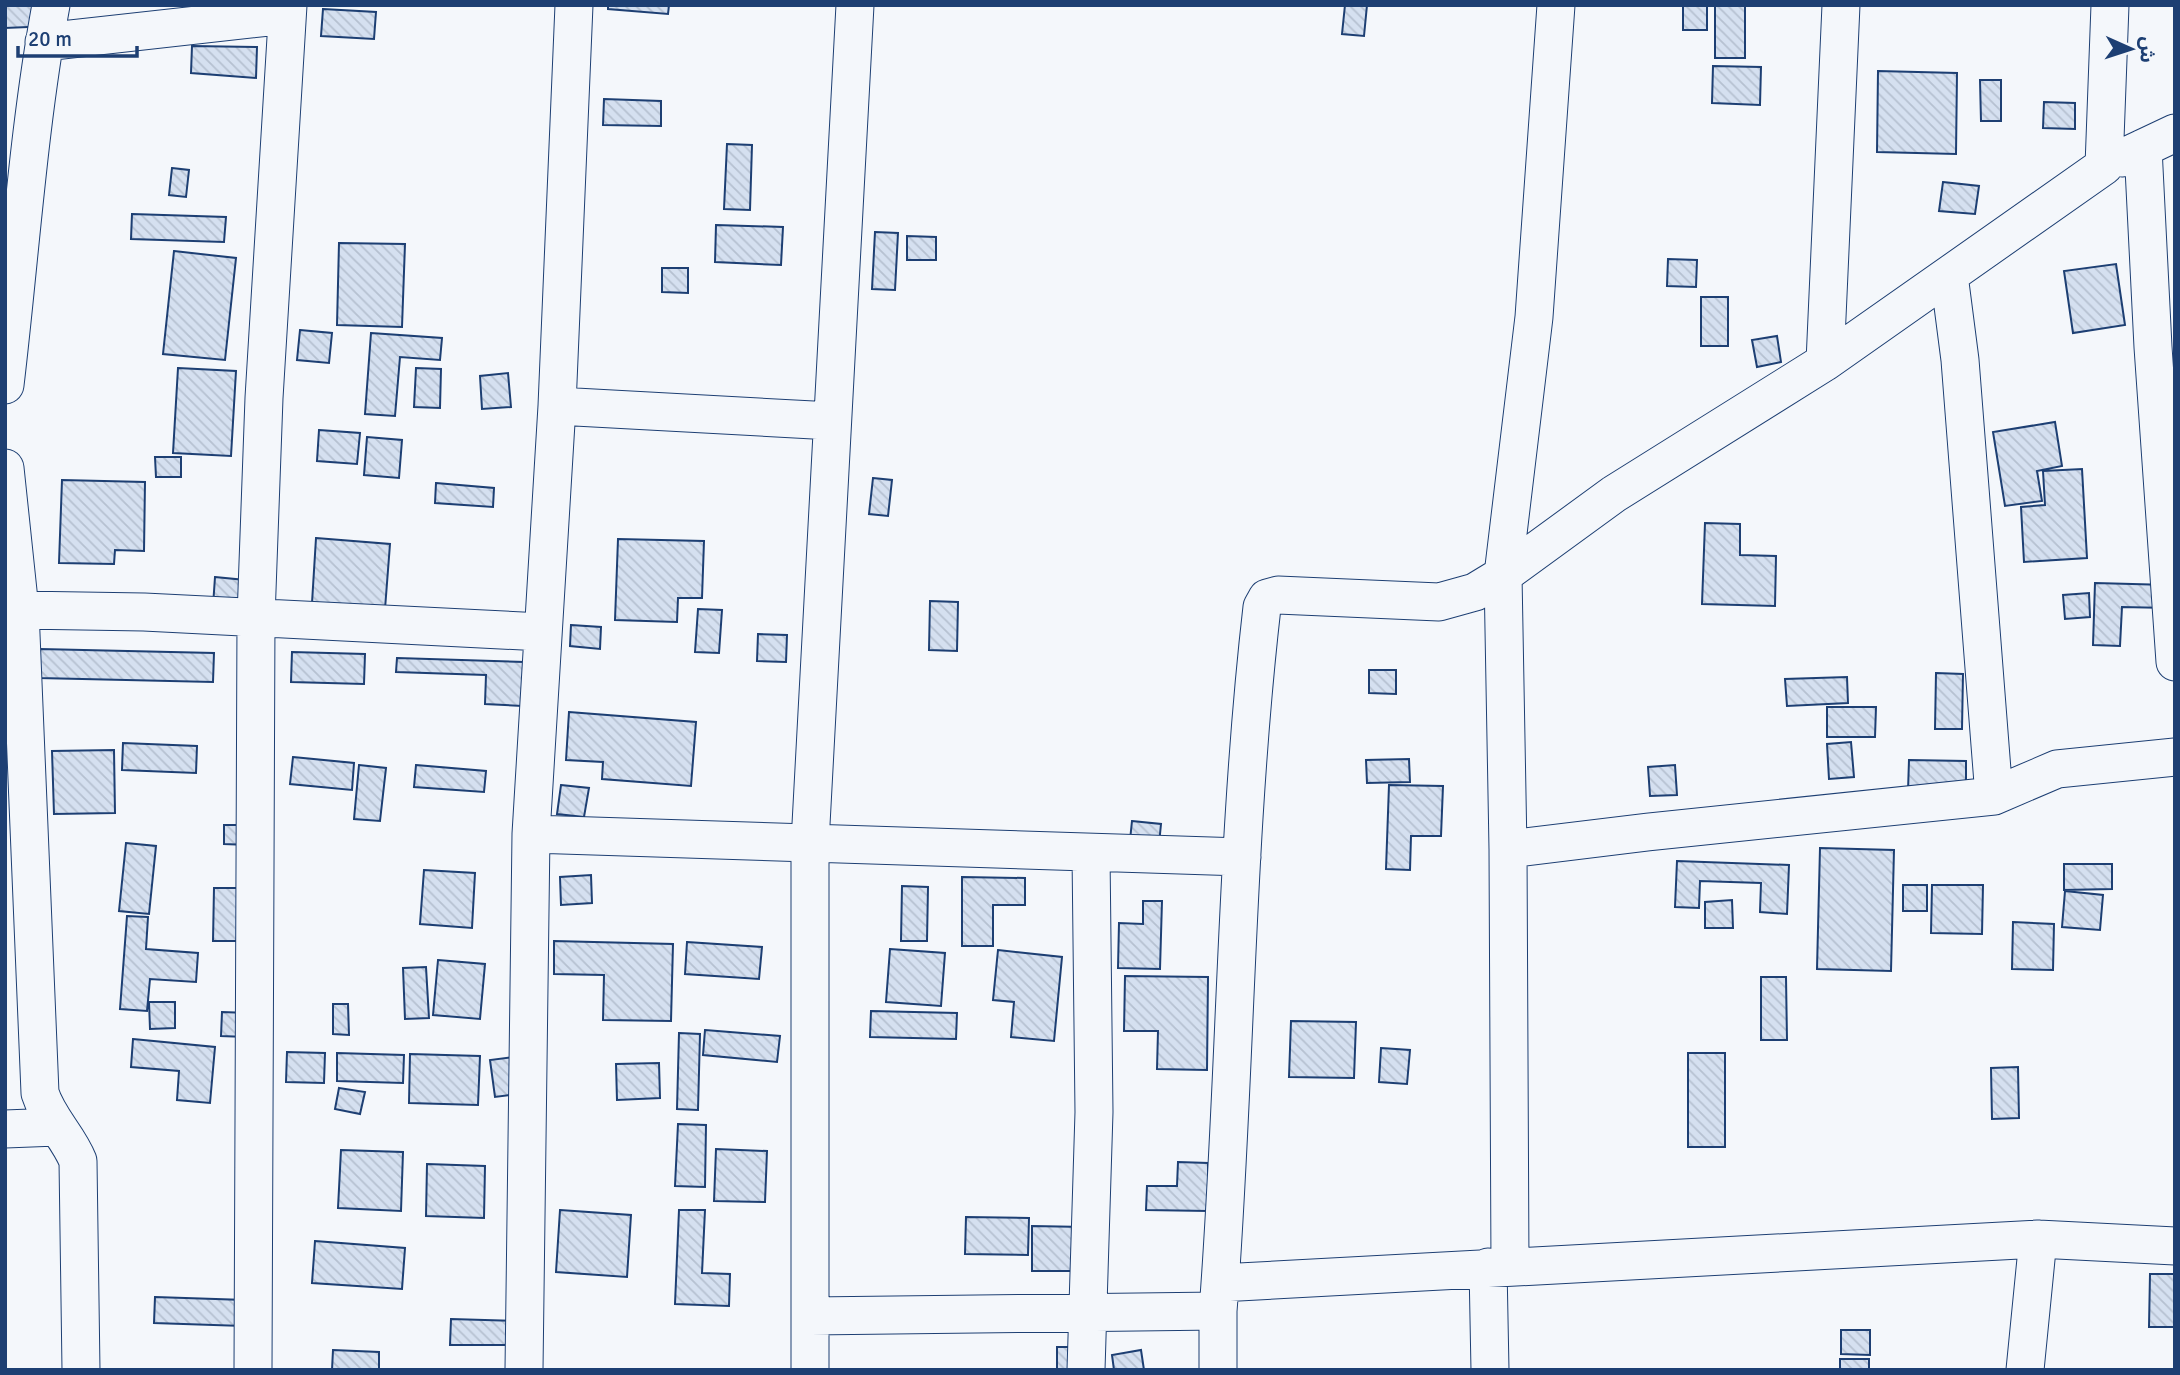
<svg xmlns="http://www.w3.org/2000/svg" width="2180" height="1375" viewBox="0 0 2180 1375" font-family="Signika,'Noto Sans Arabic',sans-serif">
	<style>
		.building { fill: url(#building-back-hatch); stroke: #1d3f73; stroke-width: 2 }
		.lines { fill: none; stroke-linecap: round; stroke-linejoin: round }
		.minor-casing { stroke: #1d3f73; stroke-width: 39 }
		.minor { stroke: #f4f7fb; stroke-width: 37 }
	</style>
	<defs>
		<pattern id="building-back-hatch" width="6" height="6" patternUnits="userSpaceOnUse" patternTransform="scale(1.75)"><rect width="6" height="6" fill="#d5e0f0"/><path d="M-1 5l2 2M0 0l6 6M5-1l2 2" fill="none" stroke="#b6c1d1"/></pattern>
	</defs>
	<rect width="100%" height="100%" fill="#f4f7fb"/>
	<path class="building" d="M51 5 52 26 5 28V6Z
		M608 5H669L668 14 608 9Z
		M1345 5H1367L1364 36 1342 34Z
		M1683 5H1707V30H1683Z
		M1715 5H1745V58H1715Z
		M323 9 376 12 374 39 321 36Z
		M192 46 257 47 256 78 191 73Z
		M1713 66 1761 67 1760 105 1712 103Z
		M1878 71 1957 73 1956 154 1877 152Z
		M1980 80H2001V121H1981Z
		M604 99 661 101V126L603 125Z
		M2044 102 2075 103V129L2043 128Z
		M727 144 752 145 750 210 724 209Z
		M172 168 189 170 186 197 169 195Z
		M1943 182 1979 186 1975 214 1939 211Z
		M132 214 226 217 224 242 131 239Z
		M716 225 783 227 781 265 715 262Z
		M875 232 898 233 895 290 872 289Z
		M907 236 936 237V260H907Z
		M339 243 405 244 402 327 337 325Z
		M174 251 236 258 225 360 163 354Z
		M1668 259 1697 260 1696 287 1667 286Z
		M2116 264 2125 325 2073 333 2064 271Z
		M662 268H688V293L662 292Z
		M1701 297H1728V346H1701Z
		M300 330 332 333 329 363 297 360Z
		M371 333 442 338 440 360 400 357 395 416 365 414Z
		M1777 336 1781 362 1757 367 1752 340Z
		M178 368 236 371 231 456 173 453Z
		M416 368 441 369 440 408 414 407Z
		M508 373 511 407 482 409 480 376Z
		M2055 422 2062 466 2037 471 2042 501 2005 506 1993 432Z
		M319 430 360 433 357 464 317 461Z
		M367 437 402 440 399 478 364 475Z
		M155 457H181V477H156Z
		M2082 469 2087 558 2024 562 2021 507 2045 505 2043 471Z
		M873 478 892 480 888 516 869 514Z
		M62 480 145 482 144 551 115 550 114 564 59 563Z
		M436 483 494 488 493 507 435 503Z
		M1705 523 1740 524V555L1776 556 1775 606 1702 604Z
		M316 538 390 544 385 609 312 603Z
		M618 539 704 541 702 598H678L677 622 615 620Z
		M215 577 245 580 242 609 213 606Z
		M2095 583 2169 585 2168 608 2122 607 2120 646 2093 645Z
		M2089 593 2090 617 2065 619 2063 595Z
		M930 601 958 602 957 651 929 650Z
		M698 609 722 610 719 653 695 652Z
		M571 625 601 627 600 649 570 646Z
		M758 634 787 635 786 662 757 661Z
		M40 649 214 653 213 682 39 678Z
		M292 652 365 654 364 684 291 682Z
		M397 658 524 662 522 706 485 704 486 675 396 672Z
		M1369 670H1396V694L1369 693Z
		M1936 673 1963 674 1962 729H1935Z
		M1847 677 1848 703 1787 706 1785 679Z
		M1827 707H1876L1875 737H1827Z
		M569 712 696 722 691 786 602 779 603 762 566 760Z
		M1851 742 1854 777 1829 779 1827 744Z
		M123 743 197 746 196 773 122 770Z
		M114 750 115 813 54 814 52 751Z
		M293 757 354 763 352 790 290 784Z
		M1409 759 1410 782 1367 783 1366 760Z
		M1909 760 1966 761V792L1908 791Z
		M359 765 386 768 380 821 354 819Z
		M416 765 486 771 484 792 414 787Z
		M1675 765 1677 795 1650 796 1648 767Z
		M561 785 589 788 584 817 557 814Z
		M1389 785 1443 786 1441 836H1411L1410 870 1386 869Z
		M1132 821 1161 824 1158 854 1129 850Z
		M224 825H248V845L224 844Z
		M126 843 156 846 149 914 119 911Z
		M1820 848 1894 850 1891 971 1817 969Z
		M1677 861 1789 865 1787 914 1760 912 1761 883 1700 881 1699 908 1675 907Z
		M2064 864H2112V889L2064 890Z
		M424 870 475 873 472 928 420 924Z
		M591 875 592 903 561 905 560 877Z
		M962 877 1025 878V905H993V946H962Z
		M1903 885H1927V911H1903Z
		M1932 885H1983L1982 934 1931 933Z
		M902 886 928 887 927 941H901Z
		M214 888H248L247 941H213Z
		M2065 891 2103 895 2100 930 2062 927Z
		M1732 900 1733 928H1705V902Z
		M1143 901H1162L1160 969 1118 968 1119 923 1143 924Z
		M127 916 148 917 146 949 198 953 196 982 150 979 147 1011 120 1009Z
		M2013 922 2054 924 2053 970 2012 969Z
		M554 941 673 944 671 1021 603 1020 604 975 554 974Z
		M687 942 762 947 759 979 685 974Z
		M890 949 945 953 941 1006 886 1002Z
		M998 950 1062 957 1054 1041 1011 1037 1014 1002 993 1000Z
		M438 960 485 964 480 1019 433 1015Z
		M426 967 429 1018 405 1019 403 968Z
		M1125 976 1208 977 1207 1070 1157 1069 1158 1031H1124Z
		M1761 977H1786L1787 1040H1761Z
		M149 1002H175V1028L150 1029Z
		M333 1004H348L349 1035 333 1034Z
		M871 1011 957 1013 956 1039 870 1037Z
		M222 1012 248 1013 246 1037 221 1036Z
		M1291 1021 1356 1022 1354 1078 1289 1077Z
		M705 1030 780 1036 777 1062 703 1055Z
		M679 1033 700 1034 698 1110 677 1109Z
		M133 1039 215 1047 210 1103 177 1100 179 1071 131 1067Z
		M1381 1048 1410 1050 1407 1084 1379 1082Z
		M287 1052 325 1053 324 1083 286 1082Z
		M337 1053 404 1055 403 1083 337 1081Z
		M1688 1053H1725V1147H1688Z
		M410 1054 480 1056 478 1105 409 1103Z
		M513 1057 518 1094 495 1097 490 1060Z
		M659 1063 660 1098 617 1100 616 1064Z
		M2018 1067 2019 1118 1992 1119 1991 1068Z
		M339 1088 365 1092 360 1114 335 1109Z
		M678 1124 706 1125 705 1187 675 1186Z
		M716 1149 767 1151 765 1202 714 1201Z
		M341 1150 403 1152 401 1211 338 1208Z
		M1178 1162 1208 1163V1211L1146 1210 1147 1186H1177Z
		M427 1164 485 1166 484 1218 426 1216Z
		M560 1210 631 1215 627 1277 556 1272Z
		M679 1210H705L702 1273 730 1274 729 1306 675 1304Z
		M966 1217 1029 1218 1028 1255 965 1254Z
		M1032 1226 1085 1227 1084 1271H1032Z
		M315 1241 405 1248 402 1289 312 1283Z
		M2150 1274H2175V1327H2149Z
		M155 1297 245 1300 243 1326 154 1323Z
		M451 1319 518 1321 517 1345H450Z
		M1841 1330H1870V1355L1841 1354Z
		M1057 1347H1083L1082 1370H1057Z
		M333 1350 379 1352V1370H332Z
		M1141 1350 1144 1370H1114L1112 1355Z
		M1840 1359H1869V1370H1840Z"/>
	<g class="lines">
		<g class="minor-casing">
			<path id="minor" d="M44 42 287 15
				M2143 148 2153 347 2175 662
				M2122 158 2175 133
				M1949 275 1960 360 1994 796
				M1825 362 1841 5
				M5 385C20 259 28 130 51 5
				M557 406 832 421
				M5 468 20 610 40 1093C48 1119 68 1136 78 1161L81 1370
				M20 610 144 612 542 632
				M531 834 1242 857
				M1508 849 1648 832 1994 796 2057 769 2175 757
				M5 1129 57 1127
				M1510 1266 1508 849 1503 575 1614 494 1825 362 2104 166 2110 5
				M1488 1267 1490 1370
				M1220 1283 2038 1239 2175 1246
				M811 1316 1218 1311
				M253 1370 256 618 264 398 288 5
				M524 1370 531 834 557 406 574 5
				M810 1370V843L855 5
				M1086 1370 1094 1112 1091 854
				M1218 1370V1311C1236 1077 1235 841 1262 607L1267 598 1278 595 1439 602 1475 592 1503 575 1534 317 1556 5
				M2025 1370 2038 1239"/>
		</g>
		<use href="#minor" class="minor"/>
	</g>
	<rect width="2180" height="1375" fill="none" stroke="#1d3f73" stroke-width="14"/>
	<g transform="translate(2131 49) rotate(93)" stroke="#f4f7fb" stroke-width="5" paint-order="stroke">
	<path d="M0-5L12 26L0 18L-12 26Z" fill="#1d3f73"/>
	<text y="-10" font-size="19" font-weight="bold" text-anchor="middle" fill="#1d3f73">ش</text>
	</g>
	<path d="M18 46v10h119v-10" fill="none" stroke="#1d3f73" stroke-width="3.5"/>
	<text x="28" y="46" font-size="21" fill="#1d3f73" stroke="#f4f7fb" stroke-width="5" paint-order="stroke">20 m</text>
</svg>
